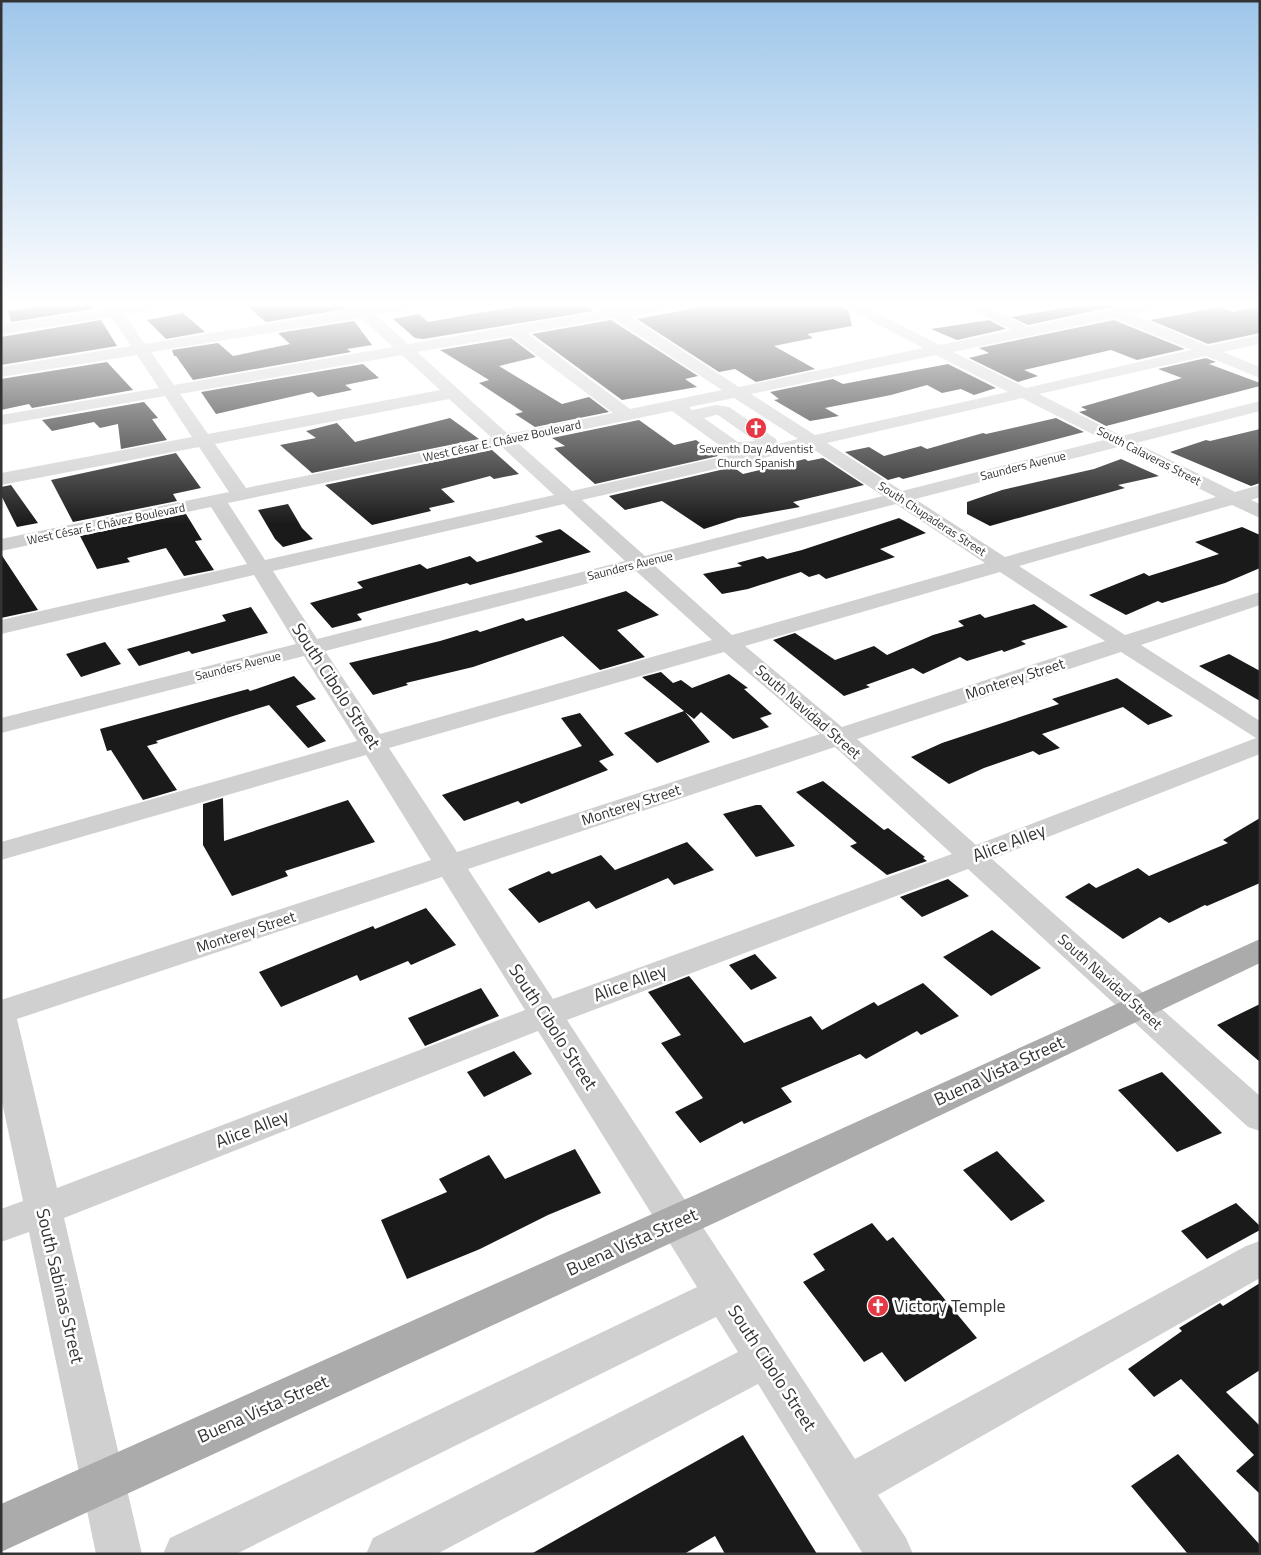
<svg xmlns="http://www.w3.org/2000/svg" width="1261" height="1555" viewBox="0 0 1261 1555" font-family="'Titillium Web',sans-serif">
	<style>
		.building { fill: #1a1a1a }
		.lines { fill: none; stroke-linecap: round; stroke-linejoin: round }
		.minor { fill: #d0d0d0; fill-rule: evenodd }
		.major { fill: #ababab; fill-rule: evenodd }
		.labels { text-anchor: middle; stroke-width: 5; stroke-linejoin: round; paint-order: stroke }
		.far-street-label { font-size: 12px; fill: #333; stroke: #fff }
		.far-poi-label { font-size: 12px; fill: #333; stroke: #fff }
		.street-label { font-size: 15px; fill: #333; stroke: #fff }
		.near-street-label { font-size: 18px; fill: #333; stroke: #fff }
		.near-poi-label { font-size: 18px; fill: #333; stroke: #fff; text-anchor: start }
	</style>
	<rect width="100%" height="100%" fill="#fff"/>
	<path class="building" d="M46 306H91L93 309 11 322 8 311Z
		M247 306H344L346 309 266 322Z
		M519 306H586L594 311 423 339 415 338 393 319 419 314 428 322Z
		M707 306H842L849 311 852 326 807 334 813 338 774 346 815 369 756 382 735 369 719 372 637 319Z
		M1078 306H1117L1028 325 1011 317Z
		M1260 306V333L1208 344 1150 320 1221 307 1233 312Z
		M183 313 205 332 166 339 147 320Z
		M101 320 117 346 1 365V337Z
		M611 320 698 376 685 379 697 387 622 400 532 334Z
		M989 320 1006 329 957 340 931 329Z
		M1114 320 1185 349 1137 360 1111 350 1024 370 1038 376 1018 382 969 358 989 353 979 348Z
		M354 321 372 345 347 349 351 352 193 380 176 356H174L172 350 218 343 233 356 290 344 278 333Z
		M511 338 536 357 499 366 562 404 589 397 609 412 535 427 515 414 523 412 479 383 489 380 440 350Z
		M1206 358 1216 362 1209 364 1260 383V386L1110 425 1106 426 1079 412 1087 410 1081 407 1182 378 1158 369Z
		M107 362 133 390 32 408 29 404 1 410V379Z
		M363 364 379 378 345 385 352 390 318 397 312 392 216 414 201 392Z
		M948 364 996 388 974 395 961 389 942 393 927 385 891 395 825 408 839 416 810 421 774 400 779 399 770 392 833 379 843 384Z
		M144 402 158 418 152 419 167 440 121 449 118 424 100 428 94 422 52 431 42 420Z
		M450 418 479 439 312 473 280 445 316 438 306 431 337 423 355 442Z
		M1056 418 1084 432 903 479 899 477 888 480 845 452 869 447 884 456 921 446 927 449 983 433 986 434Z
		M639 420 674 445 696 440 718 456 595 484 554 448 565 446 552 438Z
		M1260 429V483L1251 486 1170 452 1206 440 1210 441Z
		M492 450 519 474 494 479 490 476 441 489 455 502 429 508 431 511 372 525 325 485Z
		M176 453 201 488 173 494 177 501 73 522 51 480Z
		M823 458 864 485 793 502 800 507 738 518 704 529 662 501 625 510 609 496 733 467 743 474 805 459 808 461Z
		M1121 459 1159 476 1118 485 1125 488 990 526 967 514V502L1002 490 1094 469Z
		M11 485 38 523 17 527 1 495V487Z
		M288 504 302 528 313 539 283 547 275 539 258 510Z
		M186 514 202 540 195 541 214 570 184 576 166 548 127 558 130 562 97 569 80 536Z
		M899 518 926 533 880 549 895 557 826 579 819 574 809 577 801 572 748 589 722 594 703 574 742 566 737 563 763 556 767 559 802 550Z
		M1242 527 1260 535V568L1225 583 1162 603 1158 601 1126 615 1089 595 1144 573 1149 576 1219 554 1195 542Z
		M560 529 591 552 470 585 467 583 357 614 362 620 332 628 310 603 363 588 357 582 420 564 427 569 470 556 477 562 543 542 535 536Z
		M1 554 38 610 1 618Z
		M626 591 659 615 617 630 645 657 600 670 563 636 473 667 406 683 408 685 373 695 349 663 440 641 477 630 480 632 523 618 526 621Z
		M1034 604 1068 627 1021 641 1026 644 1004 652 1002 650 967 661 960 657 923 674 913 668 866 685 870 687 844 696 773 640 795 633 835 660 874 646 887 655 933 635 964 626 958 621 980 614 985 618Z
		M251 607 268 633 192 654 189 651 139 666 127 649 226 621 222 615Z
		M105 642 121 664 81 677 66 654Z
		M1229 654 1260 671V701L1199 666Z
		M661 672 673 683 681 680 692 688 729 674 748 688 744 689 772 714 760 718 769 727 733 739 701 712 694 719 685 712 710 742 657 763 624 733 684 711 642 677Z
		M294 676 316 699 296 706 326 741 308 748 269 705 230 717 156 741 158 743 147 746 177 790 143 800 111 750 107 751 100 729 248 689 250 691Z
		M1117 678 1173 716 1148 725 1123 707 1042 734 1060 748 1039 755 1033 751 984 768 949 784 911 757 942 743 1059 704 1052 699Z
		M580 713 614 755 599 761 608 770 521 804 518 801 464 821 442 795 582 746 561 718Z
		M823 781 884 830 888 828 925 857 923 858 927 861 887 875 850 846 857 843 796 792Z
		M223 798 224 841 348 800 375 842 285 871 288 876 232 896 203 845V804Z
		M756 805H761L795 846 756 857 723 814Z
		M1260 818V883L1207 906 1205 905 1169 923 1160 917 1123 939 1065 897 1089 883 1096 888 1138 868 1149 876 1228 843 1223 840Z
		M687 842 714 870 674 885 668 878 596 909 589 901 539 923 508 889 549 871 552 874 601 855 615 870Z
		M948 879 969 896 922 917 900 897Z
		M426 908 456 945 411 965 408 961 360 981 357 975 281 1007 259 972 373 926 375 929Z
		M992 930 1041 968 991 996 943 957Z
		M755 954 777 978 751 990 729 965Z
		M689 976 744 1043 811 1016 822 1030 874 1002 878 1006 923 983 959 1016 921 1035 917 1031 866 1059 860 1054 781 1088 792 1102 744 1124 742 1121 700 1143 675 1112 703 1098 661 1043 681 1035 648 992Z
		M481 988 499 1016 425 1046 408 1018Z
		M1260 1004V1062L1217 1025Z
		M514 1051 532 1074 484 1097 467 1072Z
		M1162 1072 1222 1133 1177 1152 1118 1090Z
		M575 1149 601 1193 548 1215 480 1249 407 1279 381 1220 447 1192 439 1179 489 1155 505 1179Z
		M997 1151 1045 1201 1011 1221 963 1170Z
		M1236 1203 1260 1226V1230L1207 1259 1181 1231Z
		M872 1223 887 1241 893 1237 977 1338 905 1382 882 1352 864 1362 803 1282 825 1270 813 1254Z
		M1260 1283V1370L1226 1392 1260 1426V1494L1236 1471 1254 1455 1181 1379 1154 1397 1128 1369 1182 1331 1179 1328 1220 1303 1223 1306Z
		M743 1435 817 1554H725L715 1536 684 1554H531Z
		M1178 1454 1260 1545V1554H1188L1131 1486Z"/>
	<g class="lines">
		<path class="minor" d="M104 306H162L155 310 125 315 145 344 353 310 350 306H413L406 310 376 315 408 344 602 311 597 306 617 308 675 306 668 310 629 316 739 387 923 348 844 306H863L940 345 1012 330 966 306H985L1028 327 1128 306H1157L1155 309 1131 314 1208 346 1260 335V344L1223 352 1260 367V378L1206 356 1039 394 1122 436 1260 401V411L1136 443 1235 492 1260 485V497L1251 500 1260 504V518L1232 505 1019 566 1125 635 1260 592V605L1141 645 1260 721V754L992 859 1260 1096V1131L1248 1127 968 869 567 1020 855 1459 1246 1246 1260 1241V1278L878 1495 906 1538 913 1554H863L758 1384 437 1554H366L373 1538 738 1352 716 1317 236 1554H163L170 1538 697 1287 538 1031 64 1218 142 1554H96L29 1232 1 1242V1209L23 1201 1 1097V1000L431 860 366 755 1 860V842L357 741 304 656 1 733V718L296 644 254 575 1 634V620L247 564 211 507 1 551V539L229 492 199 447 1 485V473L192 437 165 396 1 425V415L159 388 137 355 1 377V367L131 346 111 317 1 334V325L106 309ZM361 318 393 347 174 385 151 352ZM612 318 722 390 630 409 527 333ZM1114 318 1191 350 1026 388 953 352ZM511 336 613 413 508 434 417 352ZM402 355 440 390 208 434 180 394ZM936 355 1008 392 815 435 751 394ZM734 398 798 439 778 444 776 439 729 407 716 405 692 410 689 407ZM1022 398 1104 440 902 491 827 443ZM449 399 492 438 246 488 215 444ZM672 411 726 450 738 453 572 491 518 443ZM716 415H718L755 441 738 442 704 418ZM501 446 554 495 265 560 228 503ZM810 447 883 496 645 556 582 500ZM1118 447 1216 497 1005 557 915 499ZM564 504 625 561 317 639 273 571ZM896 504 985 563 732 635 655 566ZM636 571 712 640 380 734 325 651ZM1000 572 1105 641 842 727 745 646ZM724 652 820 734 457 852 389 748ZM1121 652 1256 738 976 845 857 739ZM835 747 952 854 553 999 468 869ZM442 877 525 1010 57 1188 17 1019Z"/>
		<path class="major" d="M1260 939V963L723 1219 1 1552V1504L695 1195Z"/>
	</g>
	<linearGradient id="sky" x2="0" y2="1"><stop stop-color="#9ec6ea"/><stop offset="0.58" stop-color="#fff"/><stop offset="1" stop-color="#fff" stop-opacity="0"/></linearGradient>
	<rect width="1261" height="524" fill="url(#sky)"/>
	<defs>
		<g id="church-disc" transform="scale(1.125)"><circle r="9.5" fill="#e63946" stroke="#fff"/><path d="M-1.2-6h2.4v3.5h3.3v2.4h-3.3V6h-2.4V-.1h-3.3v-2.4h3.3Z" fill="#fff"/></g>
	</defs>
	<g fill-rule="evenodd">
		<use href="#church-disc" x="756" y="428"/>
		<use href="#church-disc" x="878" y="1306"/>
	</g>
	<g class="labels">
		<g class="far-street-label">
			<text transform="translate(502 441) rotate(-12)" y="4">West César E. Chávez Boulevard</text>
			<text transform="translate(1149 456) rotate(27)" y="4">South Calaveras Street</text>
			<text transform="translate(1023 466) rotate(-14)" y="4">Saunders Avenue</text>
			<text transform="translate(932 519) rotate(33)" y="4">South Chupaderas Street</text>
			<text transform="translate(106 524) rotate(-12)" y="4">West César E. Chávez Boulevard</text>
			<text transform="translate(630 566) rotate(-14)" y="4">Saunders Avenue</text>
			<text transform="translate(238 666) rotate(-14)" y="4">Saunders Avenue</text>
		</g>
		<g class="far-poi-label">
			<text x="756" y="453">Seventh Day Adventist<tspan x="756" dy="14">Church Spanish</tspan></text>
		</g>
		<g class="street-label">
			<text transform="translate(1015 679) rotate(-18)" y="5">Monterey Street</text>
			<text transform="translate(808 712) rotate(41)" y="5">South Navidad Street</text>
			<text transform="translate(631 805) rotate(-18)" y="5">Monterey Street</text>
			<text transform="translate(246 932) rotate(-18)" y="5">Monterey Street</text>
			<text transform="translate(1110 982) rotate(42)" y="5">South Navidad Street</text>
		</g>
		<g class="near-street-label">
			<text transform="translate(336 686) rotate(57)" y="6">South Cibolo Street</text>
			<text transform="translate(1009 843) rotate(-21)" y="6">Alice Alley</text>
			<text transform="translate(630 983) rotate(-20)" y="6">Alice Alley</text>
			<text transform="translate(553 1027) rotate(57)" y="6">South Cibolo Street</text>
			<text transform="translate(999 1071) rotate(-25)" y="6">Buena Vista Street</text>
			<text transform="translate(252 1129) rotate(-21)" y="6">Alice Alley</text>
			<text transform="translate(632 1242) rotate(-24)" y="6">Buena Vista Street</text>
			<text transform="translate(60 1286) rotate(77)" y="6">South Sabinas Street</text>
			<text transform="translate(772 1368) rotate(57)" y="6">South Cibolo Street</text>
			<text transform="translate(263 1409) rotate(-24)" y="6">Buena Vista Street</text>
		</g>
		<g class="near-poi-label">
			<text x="894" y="1312">Victory Temple</text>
		</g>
	</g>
	<rect width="1261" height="1555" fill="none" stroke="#333333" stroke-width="5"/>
</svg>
